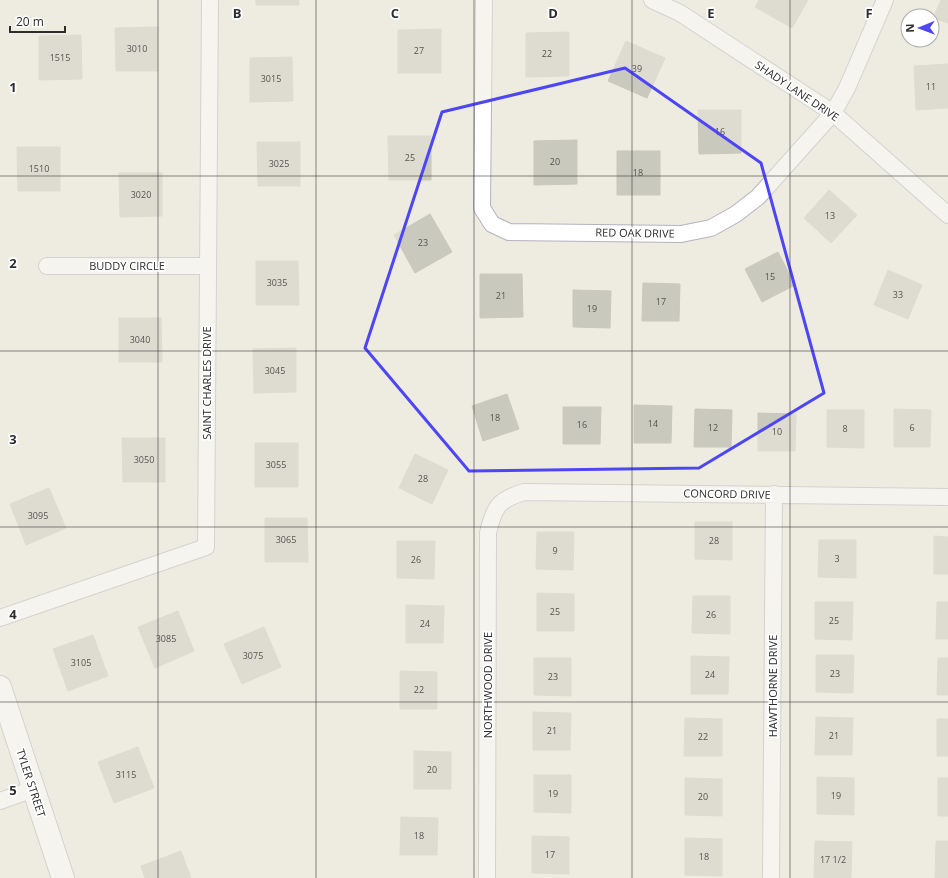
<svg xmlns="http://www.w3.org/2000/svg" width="948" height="878" viewBox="0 0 948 878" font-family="'Open Sans',sans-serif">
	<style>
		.building { fill: #cac9be; stroke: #cac8ba }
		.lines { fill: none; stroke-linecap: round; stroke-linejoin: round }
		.street-casing { stroke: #b4b3c0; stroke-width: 18 }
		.secondary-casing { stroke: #b4b3c0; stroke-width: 24 }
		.street { stroke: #fff; stroke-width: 16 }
		.secondary { stroke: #fff; stroke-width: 22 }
		.marked { fill: none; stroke: #4d46f5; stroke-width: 3; stroke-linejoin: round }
		.grid { fill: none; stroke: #2d2d2d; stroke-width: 1; stroke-opacity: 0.55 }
		.labels { text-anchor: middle; stroke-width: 3.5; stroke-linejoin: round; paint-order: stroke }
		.number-label { font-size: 9px; fill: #545451 }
		.street-label { font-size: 11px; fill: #2d2d2d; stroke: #fff }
		.grid-label { font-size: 13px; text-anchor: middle; font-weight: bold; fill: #2d2d2d; stroke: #fff; stroke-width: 3.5; stroke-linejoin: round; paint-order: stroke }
	</style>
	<rect width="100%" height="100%" fill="#eeebe0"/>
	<path class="building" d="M256 0H299V5H256Z
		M759 0H808L792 28 755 7Z
		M941 0H948V23L933 18Z
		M158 27V71H116L115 28Z
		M441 29V73H398V30Z
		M569 32V76L526 77V33Z
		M81 35 82 79 39 80V36Z
		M626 41 665 58 647 98 608 81Z
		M292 57 293 101 250 102V58Z
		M948 64V108L916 110 914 66Z
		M698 110H741V153L699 154Z
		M388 136H431V180H389Z
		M577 140V184L534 185V141Z
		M257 142H300V186H258Z
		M17 147H60V191H18Z
		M617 151H660V195H617Z
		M119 173H162V216L120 217Z
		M829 190 857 215 831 243 804 218Z
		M430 214 452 252 415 273 394 235Z
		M778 252 795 285 762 302 745 269Z
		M256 261H298L299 305H256Z
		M888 270 922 285 908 319 874 305Z
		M480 274H522L523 317 480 318Z
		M643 283 680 284 679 321H642Z
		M573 290 611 291 610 328 573 327Z
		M119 318H161L162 362H119Z
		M296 348V392L254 393 253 349Z
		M507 394 519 429 483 441 472 406Z
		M634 405 672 406 671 443H634Z
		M563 407H601L600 444H563Z
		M695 409 732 410 731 447H694Z
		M894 409 931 410 930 447H894Z
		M827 410H864V448L827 447Z
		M758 413 796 414 795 451H758Z
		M122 438H165V482H123Z
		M255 443H298V487H255Z
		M415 454 448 470 432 504 399 488Z
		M49 488 66 528 26 545 10 504Z
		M265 518H307L308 562H265Z
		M695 522H732V560L695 559Z
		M537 532H574L573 570 536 569Z
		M934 536 948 537V574H934Z
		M819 540H856V578L818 577Z
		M397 541H435L434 579 397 578Z
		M537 593 574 594V631H537Z
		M693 596H730V634L692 633Z
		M815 602H853L852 640 815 639Z
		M937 602H948V639H936Z
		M406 605 444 606 443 643H406Z
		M178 611 194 651 155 668 138 627Z
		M264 627 281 667 242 684 224 644Z
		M93 635 108 676 68 691 53 649Z
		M816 655H854L853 693 816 692Z
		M691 656 729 657 728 694H691Z
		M534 658H571V696L534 695Z
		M938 658H948V695H937Z
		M400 671 437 672V709H400Z
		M533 712 571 713 570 750H533Z
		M816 717 853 718 852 755H815Z
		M685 718 722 719V756H684Z
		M937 719H948V756H937Z
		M138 747 154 788 114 803 98 762Z
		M414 751 451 752V789H414Z
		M534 775H571V813L534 812Z
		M817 777 854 778V815L817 814Z
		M685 778 722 779V816L685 815Z
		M938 778H948V816H938Z
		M401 817 438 818 437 855H400Z
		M532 836 569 837V874L532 873Z
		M685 838 722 839V876L685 875Z
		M815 841 852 842 851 878H814Z
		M936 841H948V878H935Z
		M181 851 191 878H145L141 866Z"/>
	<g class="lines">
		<g class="street-casing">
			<path id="street" d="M484 0 482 208 492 224 509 232 681 234 711 228 736 214 758 197 833 113 847 88 885 0
				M652 0 680 13 833 113 948 215
				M47 266H208
				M0 618 206 547 210 0
				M0 801 34 789
				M487 878 488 533C494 507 498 500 524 492L948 497
				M771 878 774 494"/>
		</g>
		<g class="secondary-casing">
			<path id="secondary" d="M0 687 63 878"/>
		</g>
		<use href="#street" class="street"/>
		<use href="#secondary" class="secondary"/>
	</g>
	<path d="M0 0H948V878H0ZM625 68 761 163 824 393 699 468 469 471 365 348 442 112Z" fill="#eeebe0" fill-opacity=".55" fill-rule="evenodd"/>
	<path class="marked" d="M625 68 761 163 824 393 699 468 469 471 365 348 442 112Z"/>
	<path class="grid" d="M158 0V878M316 0V878M474 0V878M632 0V878M790 0V878M0 176H948M0 351H948M0 527H948M0 702H948"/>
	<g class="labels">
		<g class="number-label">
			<text x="137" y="52">3010</text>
			<text x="419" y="54">27</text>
			<text x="547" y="57">22</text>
			<text x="60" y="61">1515</text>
			<text x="637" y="72">39</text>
			<text x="271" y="82">3015</text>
			<text x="931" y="90">11</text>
			<text x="720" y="135">16</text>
			<text x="410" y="161">25</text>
			<text x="555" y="165">20</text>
			<text x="279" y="167">3025</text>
			<text x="39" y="172">1510</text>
			<text x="638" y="176">18</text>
			<text x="141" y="198">3020</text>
			<text x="830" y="219">13</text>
			<text x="423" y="246">23</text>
			<text x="770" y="280">15</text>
			<text x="277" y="286">3035</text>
			<text x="898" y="298">33</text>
			<text x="501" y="299">21</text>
			<text x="661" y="305">17</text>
			<text x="592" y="312">19</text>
			<text x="140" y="343">3040</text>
			<text x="275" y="374">3045</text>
			<text x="495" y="421">18</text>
			<text x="653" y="427">14</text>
			<text x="582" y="428">16</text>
			<text x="713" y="431">12</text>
			<text x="912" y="431">6</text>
			<text x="845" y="432">8</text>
			<text x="777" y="435">10</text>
			<text x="144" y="463">3050</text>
			<text x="276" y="468">3055</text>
			<text x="423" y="482">28</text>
			<text x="38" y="519">3095</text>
			<text x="286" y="543">3065</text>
			<text x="714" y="544">28</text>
			<text x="555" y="554">9</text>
			<text x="837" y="562">3</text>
			<text x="416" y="563">26</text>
			<text x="555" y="615">25</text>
			<text x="711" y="618">26</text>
			<text x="834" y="624">25</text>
			<text x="425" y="627">24</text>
			<text x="166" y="642">3085</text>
			<text x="253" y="659">3075</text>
			<text x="81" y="666">3105</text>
			<text x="835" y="677">23</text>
			<text x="710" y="678">24</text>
			<text x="553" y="680">23</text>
			<text x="419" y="693">22</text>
			<text x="552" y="734">21</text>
			<text x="834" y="739">21</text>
			<text x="703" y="740">22</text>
			<text x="432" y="773">20</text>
			<text x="126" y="778">3115</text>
			<text x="553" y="797">19</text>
			<text x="836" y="799">19</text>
			<text x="703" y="800">20</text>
			<text x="419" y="839">18</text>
			<text x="550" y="858">17</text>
			<text x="704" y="860">18</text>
			<text x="833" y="863">17 1/2</text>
		</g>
		<g class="street-label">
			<text transform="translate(797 91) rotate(34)" y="4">SHADY LANE DRIVE</text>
			<text transform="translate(635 233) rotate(1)" y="4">RED OAK DRIVE</text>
			<text x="127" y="270">BUDDY CIRCLE</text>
			<text transform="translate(207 383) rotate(-90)" y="4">SAINT CHARLES DRIVE</text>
			<text transform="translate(727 494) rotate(1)" y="4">CONCORD DRIVE</text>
			<text transform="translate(488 685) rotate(-90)" y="4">NORTHWOOD DRIVE</text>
			<text transform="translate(773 686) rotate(-90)" y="4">HAWTHORNE DRIVE</text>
			<text transform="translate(31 783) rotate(72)" y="4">TYLER STREET</text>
		</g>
	</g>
	<g class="grid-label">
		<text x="237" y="18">B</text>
		<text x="395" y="18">C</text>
		<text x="553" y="18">D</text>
		<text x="711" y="18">E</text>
		<text x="869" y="18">F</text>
		<text x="13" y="92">1</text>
		<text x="13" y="268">2</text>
		<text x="13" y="444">3</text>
		<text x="13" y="619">4</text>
		<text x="13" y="795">5</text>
	</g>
	<g transform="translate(920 28) rotate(269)"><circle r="19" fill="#ffffff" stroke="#ababab"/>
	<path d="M0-3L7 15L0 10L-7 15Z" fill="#4d46f5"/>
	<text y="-6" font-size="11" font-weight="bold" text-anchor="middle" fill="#2d2d2d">N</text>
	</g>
	<path d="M10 26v6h55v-6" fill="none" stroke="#2d2d2d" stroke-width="2"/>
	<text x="16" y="26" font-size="12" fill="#2d2d2d" stroke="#ffffff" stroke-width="3" paint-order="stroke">20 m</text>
</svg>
